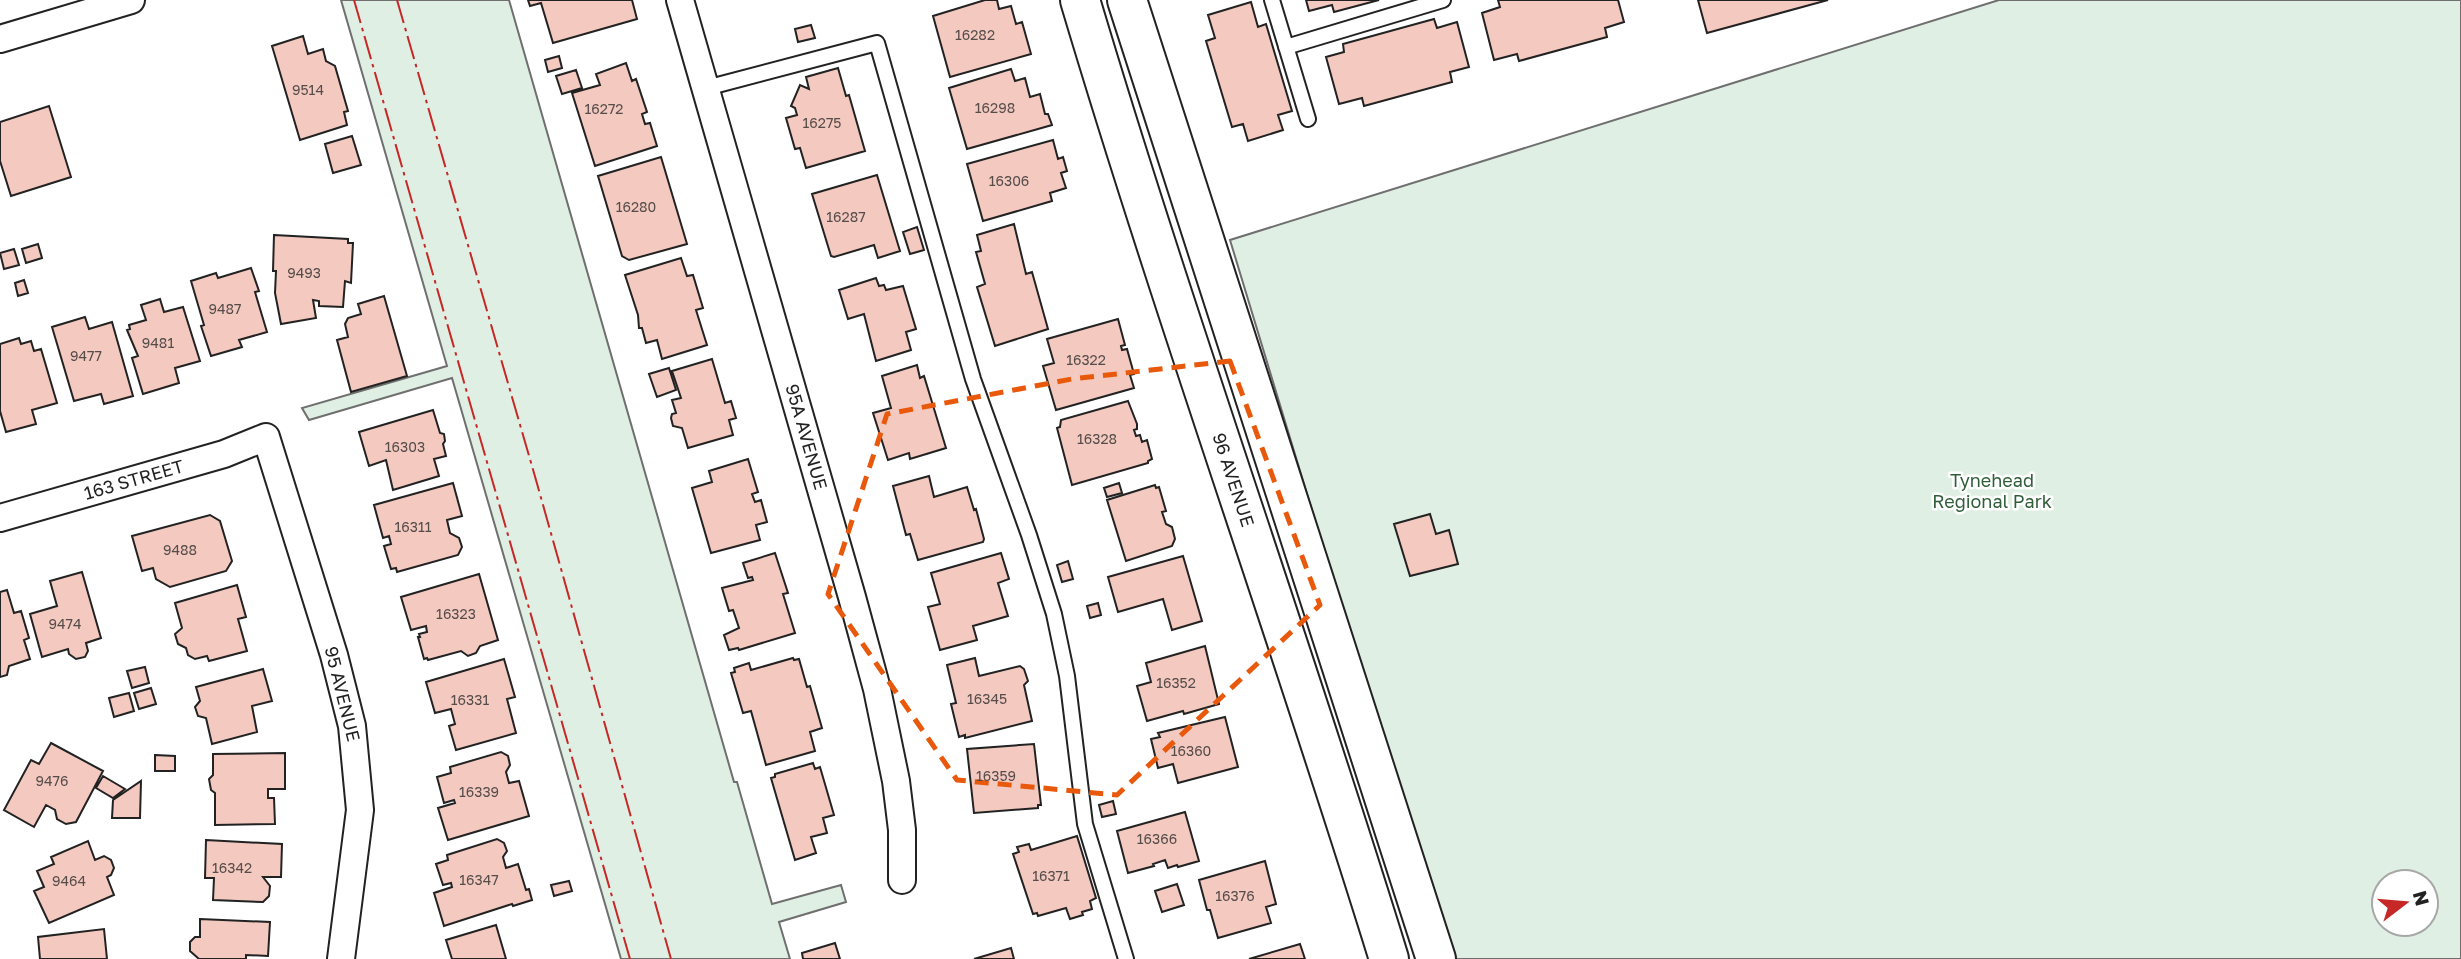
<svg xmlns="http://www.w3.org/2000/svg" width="2461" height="959" viewBox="0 0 2461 959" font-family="'Golos Text',sans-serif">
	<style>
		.green { fill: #e0efe3; stroke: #6f6f6f; stroke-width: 2; fill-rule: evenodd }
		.building { fill: #f3c9c0; stroke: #222; stroke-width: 2 }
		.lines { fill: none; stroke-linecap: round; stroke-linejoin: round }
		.lane-casing { stroke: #222; stroke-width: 18 }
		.street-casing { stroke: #222; stroke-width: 30 }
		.secondary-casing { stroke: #222; stroke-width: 42 }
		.lane { stroke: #fff; stroke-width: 14 }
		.street { stroke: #fff; stroke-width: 26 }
		.secondary { stroke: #fff; stroke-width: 38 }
		.power { stroke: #c62828; stroke-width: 2; stroke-dasharray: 24 5 3.5 5; stroke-linecap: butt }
		.marked { fill: none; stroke: #e8590c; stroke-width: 5; stroke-dasharray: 14 9; stroke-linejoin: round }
		.labels { text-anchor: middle; stroke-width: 5; stroke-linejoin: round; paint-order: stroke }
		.number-label { font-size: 14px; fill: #564c4a }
		.street-label { font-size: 18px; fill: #222; stroke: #fff }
		.park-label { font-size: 18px; fill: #2f5e38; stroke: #fff }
	</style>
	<rect width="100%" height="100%" fill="#fff"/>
	<path class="green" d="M341 0H509L734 782H737L772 904 841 885 846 902 779 922 790 959H621L452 378 309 420 302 408 447 366Z
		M1999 0H2461V959H1448L1230 240ZM2384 882H2426V924H2384Z"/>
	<path class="building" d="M528 0H632L637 19 553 43 541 3 530 6Z
		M985 0H997L999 9 1011 6 1016 24 1022 22 1031 54 950 77 933 16Z
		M1306 0H1379L1334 12 1332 5 1309 11Z
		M1498 0H1618L1624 22 1605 28 1607 37 1519 61 1517 54 1494 60 1482 13 1500 7Z
		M1698 0H1828L1707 33Z
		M1251 2 1258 27 1266 24 1292 111 1278 115 1283 130 1248 141 1243 124 1232 127 1206 41 1215 38 1208 15Z
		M1434 19 1437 28 1457 22 1469 67 1450 72 1452 82 1364 106 1362 98 1339 104 1326 57 1344 52 1343 44Z
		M811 25 815 38 798 42 795 29Z
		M303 36 308 54 323 49 326 61 335 66 348 111 344 112 347 125 300 140 272 46Z
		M559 56 562 68 548 72 545 60Z
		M626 63 632 81 636 79 647 112 642 114 645 124 650 123 657 146 595 166 572 93 600 85 596 74Z
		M838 68 846 96 849 95 865 151 806 168 800 148 795 149 786 118 797 115 795 108 791 106 800 85 809 89 806 77Z
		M1011 69 1015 81 1025 78 1030 97 1040 94 1045 114H1048L1052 125 967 149 949 88Z
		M576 70 582 88 562 94 556 76Z
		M49 106 71 177 11 196 0 161V122Z
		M352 136 361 165 333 173 325 144Z
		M1053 140 1058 159 1063 157 1067 171 1061 173 1066 188 1050 193 1052 201 983 221 967 164Z
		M661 157 687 244 629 260 622 256 598 176Z
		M877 175 900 251 878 258 874 245 834 257 831 256 812 194Z
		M1014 224 1026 274 1032 272 1048 329 995 346 977 287 985 284 976 252 981 251 977 235Z
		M917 227 924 250 910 254 903 232Z
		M274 235 348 239V243H353L351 283 345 281 343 307 319 306V301L313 300 316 318 281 324 275 293 276 271H273Z
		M38 244 42 258 26 263 22 249Z
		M14 249 19 265 4 269 0 253Z
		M681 258 687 276 693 275 703 308 696 310 707 345 662 359 657 340 646 343 642 328H639L638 315 625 275Z
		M251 268 259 291 255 292 267 332 239 340 242 347 211 356 201 326 204 325 191 281 216 273 218 278Z
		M876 278 879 286 884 285 886 290 903 286 916 329 906 332 911 350 876 361 864 314 848 319 839 290Z
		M24 280 28 293 18 296 15 283Z
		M384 296 407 376 351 392 337 340 348 337 345 324 348 318 361 314 358 304Z
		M160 299 164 312 183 307 200 361 175 368 179 383 143 394 132 358 138 356 127 330 130 329 129 325 146 320 141 305Z
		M85 317 89 329 112 322 133 396 104 404 101 394 74 401 52 327Z
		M1118 319 1125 345 1121 346 1122 350 1127 349 1134 374 1130 375 1134 388 1056 410 1043 366 1054 363 1047 339Z
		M19 338 21 344 31 341 34 351 41 349 57 403 32 410 36 424 6 432 0 411V344Z
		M712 359 725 403 731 401 736 418 729 420 733 435 688 448 682 428 673 426 671 418 672 414 676 413 672 400 681 398 672 371Z
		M917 365 920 378 924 376 946 448 910 459 909 453 888 460 873 413 891 408 882 376Z
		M669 368 676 390 657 397 649 374Z
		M1128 401 1137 424V429L1134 430 1136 436 1140 435 1142 442 1147 440 1152 459 1148 461V463L1072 485 1057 428 1060 427 1061 420Z
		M433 410 440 433 444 434 445 441 443 444 446 456 434 459 439 476 393 490 386 460 369 466 359 432Z
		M748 459 758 492 752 494 755 502 761 500 767 522 756 525 760 540 711 553 692 488 712 482 709 471Z
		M929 476 934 497 967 487 974 510 976 509 984 539 983 542 918 560 910 534 906 535 893 486Z
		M453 483 462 516 447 520 450 533 459 538 462 547 458 555 397 572 396 568 391 569 384 546 391 544 389 536 383 538 374 505Z
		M1119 483 1122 493 1107 497 1104 488Z
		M1155 485 1156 488 1159 487 1166 511 1162 512 1166 524 1172 527 1175 539 1172 546 1126 561 1107 500Z
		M1430 514 1436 534 1449 530 1458 564 1410 576 1394 524Z
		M210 515 220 521 232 561 226 571 170 587 156 579 153 568 142 571 132 536Z
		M775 553 788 593 783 594 795 633 739 650 738 648 729 650 724 635 739 628 733 610 729 611 722 588 753 580 752 577 748 578 743 563Z
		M1001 553 1009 579 998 583 1008 616 973 626 977 640 940 650 928 607 940 604 931 573Z
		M1183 556 1202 621 1172 630 1163 599 1118 612 1108 577Z
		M1068 561 1073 579 1062 582 1057 565Z
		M82 572 101 638 86 643 88 651 85 657 76 659 69 654 68 649 42 657 30 614 57 606 50 581Z
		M479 574 498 640 480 646 476 653 468 656 461 651 428 660 427 658 424 659 418 637H420L419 634 427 632 426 626 411 630 401 597Z
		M237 585 246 617 238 619 247 651 209 661 207 656 195 659 188 655 186 648 178 644 175 634 182 628 175 603Z
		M7 590 14 613 21 611 29 638 24 640 30 659 9 666 7 675 0 677V592Z
		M1098 603 1101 615 1090 618 1087 606Z
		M1205 646 1219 704 1184 714 1183 711 1147 721 1137 686 1151 682 1146 663Z
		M793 658 794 660 799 659 807 687 810 686 822 728 810 732 815 751 766 765 751 711 743 713 731 673 735 672 734 668 749 663 751 670Z
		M975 658 979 676 1020 666 1024 669 1028 681 1024 685 1032 721 965 738V735L959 737 951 704 956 703 947 665Z
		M504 659 515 697 507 699 516 733 456 750 449 726 455 724 451 709 435 713 426 682Z
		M145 667 149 683 132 688 127 671Z
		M263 669 272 701 252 706 257 732 212 744 206 718 198 716 195 707 200 701 196 687Z
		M151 688 156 704 139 709 134 693Z
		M129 693 134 711 114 717 109 698Z
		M1225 717 1238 767 1178 783 1173 764 1158 768 1151 739 1160 737 1158 733Z
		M51 743 103 771 76 822 66 824 57 819 55 810 46 805 34 827 4 810 31 760 39 764Z
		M1034 744 1041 805H1038V808L974 813 967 749Z
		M501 752 508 756 510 765 506 772 509 783 519 781 529 816 448 840 438 808 455 803 454 800 444 803 437 777 451 773 450 767Z
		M285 753V789H268V798H274L275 824 215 825V793L211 790 209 779 213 775V754Z
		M155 755 175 756V771H155Z
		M813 763 815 769 820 767 834 815 823 818 827 833 811 837 816 853 795 860 771 778 775 777V774Z
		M103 776 125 789 113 798 96 788Z
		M141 781 140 818H112L113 800Z
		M1113 801 1116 814 1102 817 1099 805Z
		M1185 812 1199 861 1178 867 1177 865 1168 868 1165 860 1153 864 1154 866 1128 873 1117 831Z
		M1077 836 1096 898 1090 901 1092 909 1082 912 1083 915 1070 919 1066 908 1038 916 1037 913 1033 914 1013 854 1019 852 1017 847 1029 844 1031 850Z
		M497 839 504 843 507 851 503 857 506 868 518 864 526 890 529 889 532 900 513 906 512 904 444 926 434 893 452 887 451 883 443 885 436 864 448 860 447 855Z
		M206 840 282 844 281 877H263L270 886 269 896 263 902 213 900 214 878H205Z
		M88 841 95 860 104 856 111 860 114 868 111 875 107 877 114 895 49 923 34 891 44 887 37 871 54 864 51 857Z
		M1265 861 1276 904 1266 907 1271 923 1218 938 1210 910H1207L1199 880Z
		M569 881 572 891 554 896 551 885Z
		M1177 884 1184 905 1162 912 1155 891Z
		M200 919 270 922 268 956 246 955V959H199L190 951V942L195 937H200Z
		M496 925 506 959H452L446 940Z
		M104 929 107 959H40L38 937Z
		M835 943 840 959H803L802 953Z
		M1300 944 1305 959H1249Z
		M1011 948 1014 959H974Z"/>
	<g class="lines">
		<g class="lane-casing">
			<path id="lane" d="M1272 0 1308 119
				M1286 47 1443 0
				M706 88 877 43 973 379 1029 535 1054 614 1067 676 1085 824 1126 959"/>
		</g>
		<g class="street-casing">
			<path id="street" d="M680 0 852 597 877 689 896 781 902 830V880
				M0 39 131 0
				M0 518 224 454 266 437 334 655 352 726 360 810 341 959"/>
		</g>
		<g class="secondary-casing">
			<path id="secondary" d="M1080 0C1176 322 1290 638 1389 959
				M1127 0 1436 959"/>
		</g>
		<use href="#lane" class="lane"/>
		<use href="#street" class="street"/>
		<use href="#secondary" class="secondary"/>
		<path class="power" d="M354 0 630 959
			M397 0 534 473 671 959"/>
	</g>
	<path class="marked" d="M1230 361 1320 605 1117 795 957 780 828 594 887 414 1072 379Z"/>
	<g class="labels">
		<g class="number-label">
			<text x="975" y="40">16282</text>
			<text x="308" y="95">9514</text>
			<text x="995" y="113">16298</text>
			<text x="604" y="114">16272</text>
			<text x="822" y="128">16275</text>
			<text x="1009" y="186">16306</text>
			<text x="636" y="212">16280</text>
			<text x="846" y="222">16287</text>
			<text x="304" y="278">9493</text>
			<text x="225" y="314">9487</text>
			<text x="158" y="348">9481</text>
			<text x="86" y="361">9477</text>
			<text x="1086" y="365">16322</text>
			<text x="1097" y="444">16328</text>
			<text x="405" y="452">16303</text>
			<text x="413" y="532">16311</text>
			<text x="180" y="555">9488</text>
			<text x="456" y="619">16323</text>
			<text x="65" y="629">9474</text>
			<text x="1176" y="688">16352</text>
			<text x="987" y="704">16345</text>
			<text x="470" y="705">16331</text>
			<text x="1191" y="756">16360</text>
			<text x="996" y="781">16359</text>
			<text x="52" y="786">9476</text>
			<text x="479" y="797">16339</text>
			<text x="1157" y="844">16366</text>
			<text x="232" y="873">16342</text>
			<text x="1051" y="881">16371</text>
			<text x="479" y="885">16347</text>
			<text x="69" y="886">9464</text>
			<text x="1235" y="901">16376</text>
		</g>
		<g class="street-label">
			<text transform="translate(806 437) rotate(74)" y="6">95A AVENUE</text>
			<text transform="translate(134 480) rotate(-16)" y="6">163 STREET</text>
			<text transform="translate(1233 480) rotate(72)" y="6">96 AVENUE</text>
			<text transform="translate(342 694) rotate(76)" y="6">95 AVENUE</text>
		</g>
		<g class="park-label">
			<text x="1992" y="487">Tynehead<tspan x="1992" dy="21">Regional Park</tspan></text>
		</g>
	</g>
	<g transform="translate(2405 903) rotate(74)"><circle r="33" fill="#ffffff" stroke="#a7a7a7" stroke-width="2"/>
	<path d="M0-5L12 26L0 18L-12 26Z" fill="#c62828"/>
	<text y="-10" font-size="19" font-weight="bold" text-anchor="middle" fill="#222222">N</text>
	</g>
</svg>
